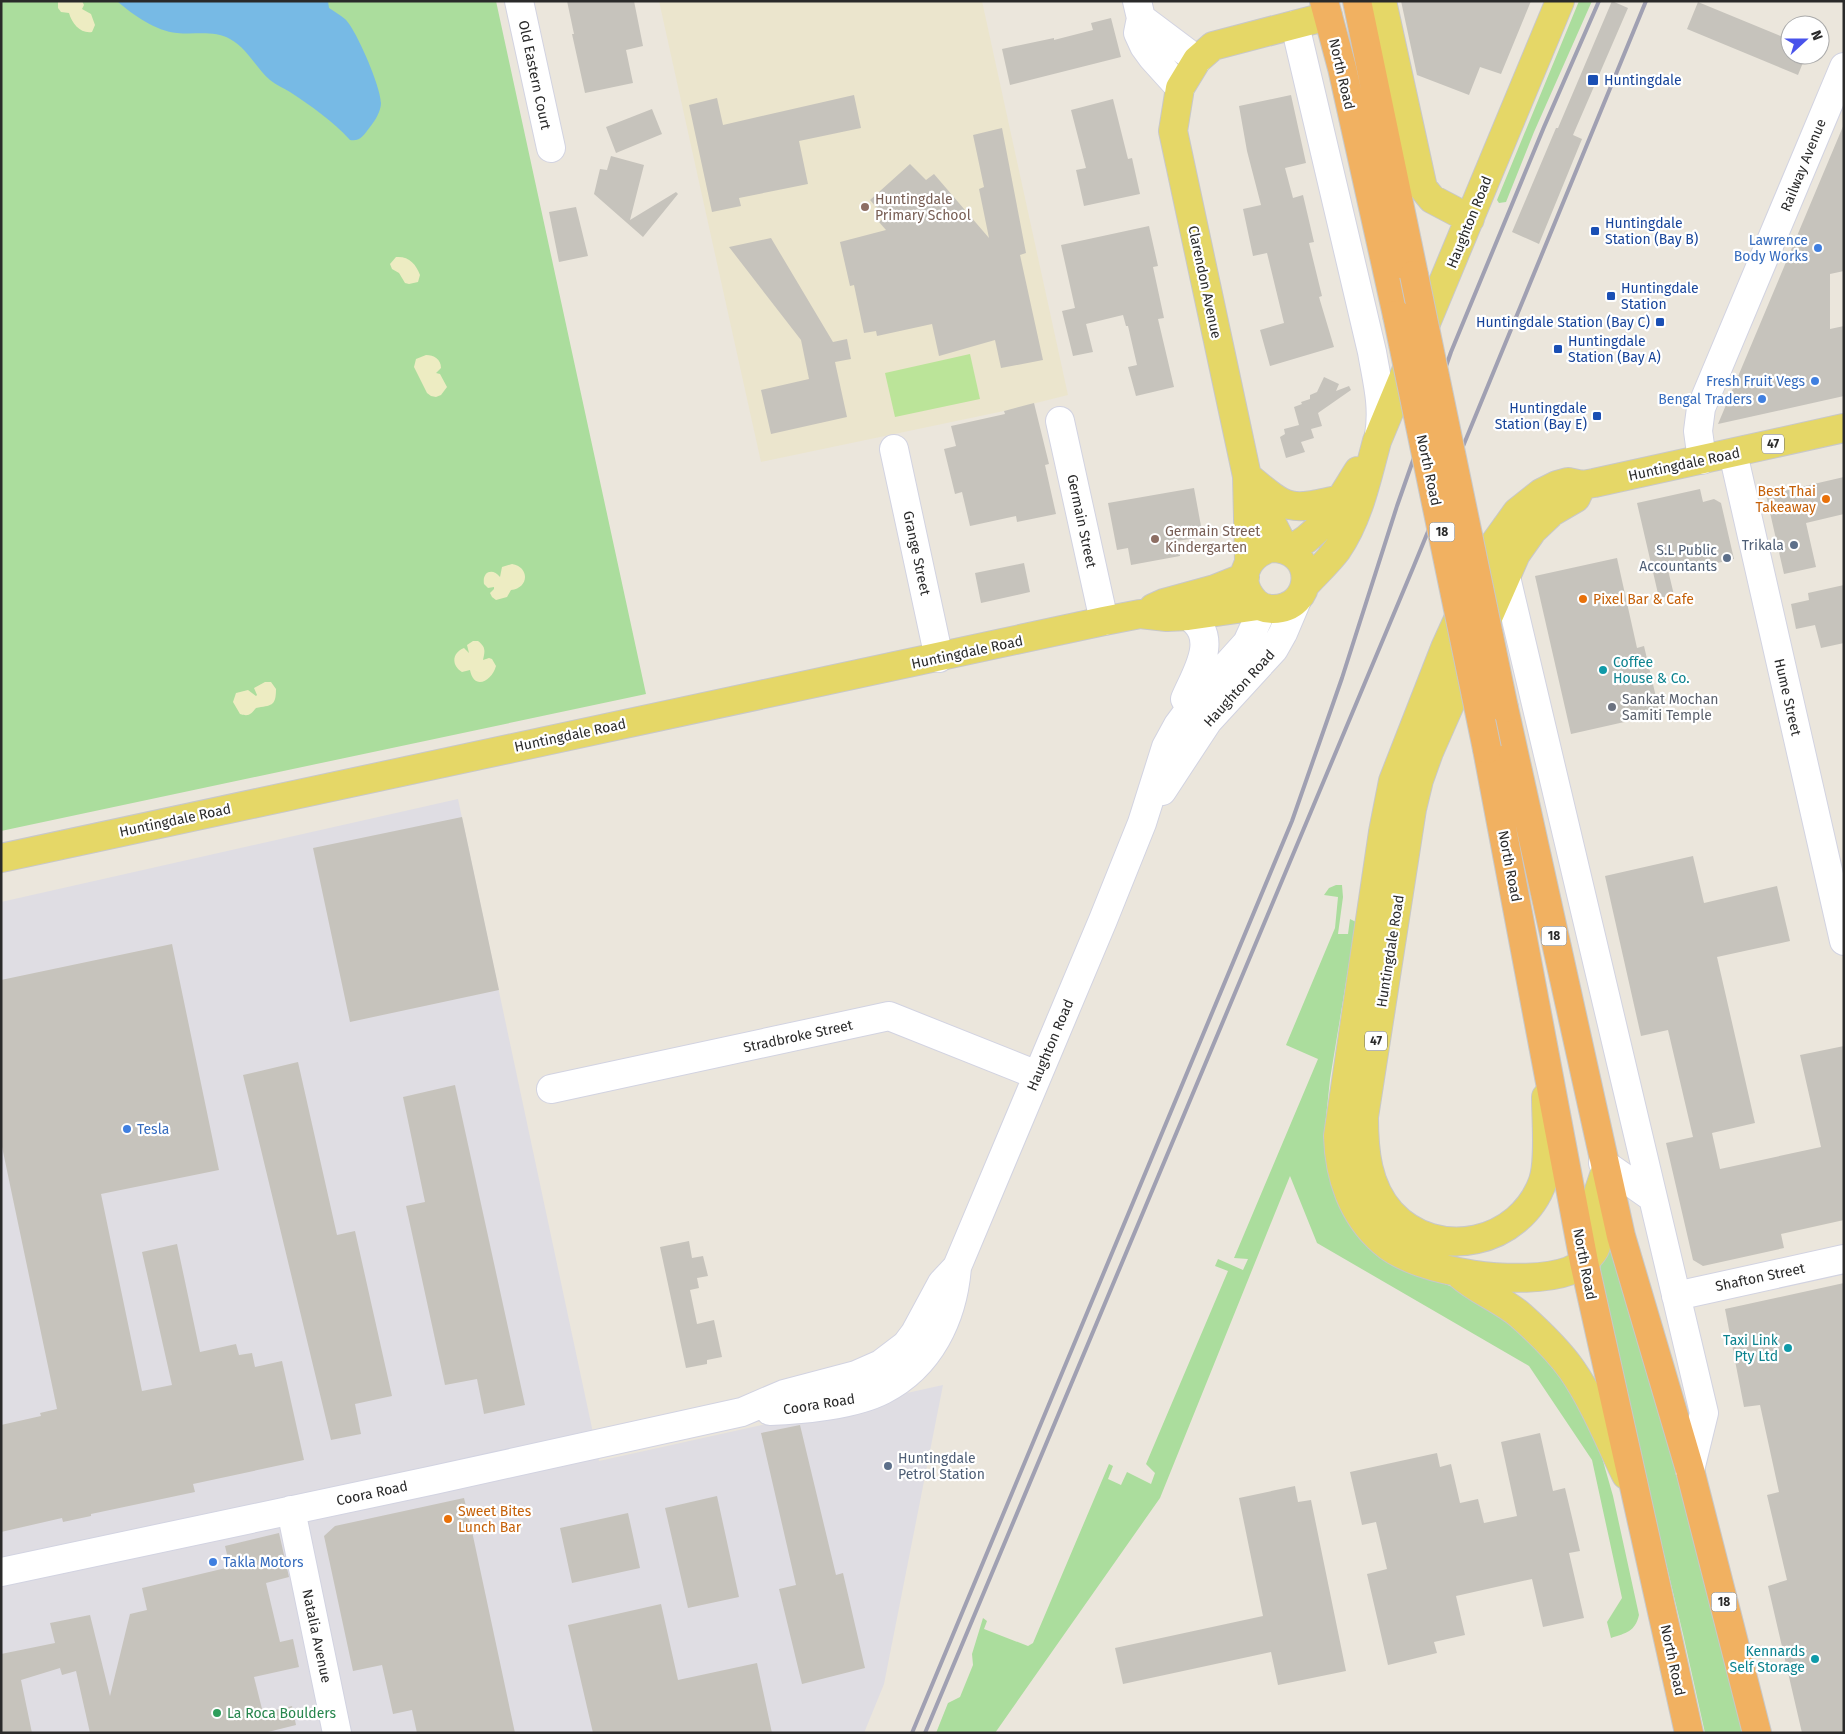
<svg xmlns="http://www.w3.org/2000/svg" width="1845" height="1734" viewBox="0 0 1845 1734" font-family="'Fira Sans',sans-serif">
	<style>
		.industrial { fill: #dfdde3 }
		.education { fill: #ebe5cd }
		.green { fill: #abdd9d }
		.sand { fill: #edecc2 }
		.pitch { fill: #bbe499 }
		.water { fill: #77bae5 }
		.building { fill: #c6c3bc }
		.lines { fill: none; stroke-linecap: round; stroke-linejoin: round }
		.minor-casing { stroke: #d2d3e1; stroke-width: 30 }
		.major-casing { stroke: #c8c8c8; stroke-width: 30 }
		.highway-casing { stroke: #c8c8c8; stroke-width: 30 }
		.minor { stroke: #fff; stroke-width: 28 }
		.major { stroke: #e5d767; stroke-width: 28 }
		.highway { stroke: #f1b161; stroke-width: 28 }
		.rail { stroke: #a0a0b2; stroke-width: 4 }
		.highway-bridge-casing { stroke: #c8c8c8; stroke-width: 30; stroke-linecap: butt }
		.highway-bridge { stroke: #f1b161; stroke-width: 28 }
		.transit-dot { fill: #1a4fb4; stroke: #fff; stroke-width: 2 }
		.education-dot { fill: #8d6e63; stroke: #fff; stroke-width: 2 }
		.shop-dot { fill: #3f7fe0; stroke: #fff; stroke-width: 2 }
		.food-dot { fill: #e8710a; stroke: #fff; stroke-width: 2 }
		.service-dot { fill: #5c6f8a; stroke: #fff; stroke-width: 2 }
		.culture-dot { fill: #0f9aa8; stroke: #fff; stroke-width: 2 }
		.worship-dot { fill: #6b7280; stroke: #fff; stroke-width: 2 }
		.leisure-dot { fill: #2e9e5b; stroke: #fff; stroke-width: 2 }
		.labels { text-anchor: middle; stroke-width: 4.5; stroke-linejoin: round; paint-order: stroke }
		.shield { fill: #fff; stroke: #6a6a6a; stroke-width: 1 }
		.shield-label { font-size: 12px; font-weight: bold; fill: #2a2a2a }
		.street-label { font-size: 14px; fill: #2a2a2a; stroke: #fff }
		.transit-label { font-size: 14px; fill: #164399; stroke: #fff; text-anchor: start }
		.education-label { font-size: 14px; fill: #785e54; stroke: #fff; text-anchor: start }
		.shop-label { font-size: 14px; fill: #366cbe; stroke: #fff; text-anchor: end }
		.food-label { font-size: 14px; fill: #c56008; stroke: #fff; text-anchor: start }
		.service-label { font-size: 14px; fill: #4e5e75; stroke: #fff; text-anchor: end }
		.culture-label { font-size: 14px; fill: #0d838f; stroke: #fff; text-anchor: end }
		.worship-label { font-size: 14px; fill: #5b616d; stroke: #fff; text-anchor: start }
		.leisure-label { font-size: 14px; fill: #27864d; stroke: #fff; text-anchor: start }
	</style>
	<rect width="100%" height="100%" fill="#ebe6dc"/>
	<path class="industrial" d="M458 799 599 1461 943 1385 884 1684 864 1733H1V902Z"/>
	<path class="education" d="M659 1H982L1068 395 1004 411 761 462Z"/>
	<path class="green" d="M1 1H496L646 694 1 831Z
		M1579 1H1592L1534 132 1506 202 1499 203 1497 200Z
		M1336 885H1342L1343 897 1338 934H1348L1350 919 1356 922 1330 1079 1325 1127 1329 1167 1424 1276 1471 1294 1511 1320 1554 1364 1595 1433 1613 1496 1639 1615C1635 1632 1626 1633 1611 1638L1607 1622 1622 1598 1592 1460 1529 1366 1317 1243 1290 1176 1160 1498 995 1733H936L948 1703 960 1697 973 1665 972 1654 983 1618 987 1621 984 1629 1028 1646 1033 1643 1109 1464 1113 1466 1108 1479 1121 1485 1127 1472 1151 1484 1155 1473 1146 1464 1228 1271 1215 1266 1218 1259 1243 1270 1248 1259 1234 1258 1318 1059 1286 1045 1335 928 1338 897 1324 895 1329 888Z
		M1604 1219 1644 1348 1746 1733H1705L1683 1634 1599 1284Z"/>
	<path class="sand" d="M58 1H82L84 5 82 9 91 14 95 25 92 32C81 34 72 24 69 13L61 12 58 8Z
		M396 257C409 256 416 264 420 275L418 282 409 284 405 283 399 273 392 269 390 264Z
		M426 355C434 355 441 359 441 368L436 373 440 374 447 387 441 395 436 397 431 396 427 393 414 367 416 359Z
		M512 564C530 567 529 588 511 590L507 597 496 600 492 597 490 593 494 589V587L488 588 484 584C482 571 493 568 500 577L502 567Z
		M473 641H478C486 647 485 651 483 660L489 658 492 659 496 666C492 681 474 691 470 670L462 672C451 665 452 653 464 648L469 653 467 645Z
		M265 682H271L276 689C276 707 271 705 256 708 251 714 249 717 240 714L233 702 236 693 248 690 256 696 257 695 254 688Z"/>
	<path class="pitch" d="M970 354 980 399 895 417 885 373Z"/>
	<path class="water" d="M117 1H328L329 8C334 11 340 15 345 19 356 29 381 87 381 103 381 111 375 121 370 127 364 135 360 142 350 140 333 121 311 106 290 92 284 88 276 85 270 80 256 68 248 49 230 39 214 30 195 35 177 33 156 31 133 15 117 1Z"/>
	<path class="building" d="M567 1H634L643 46 626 50 633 83 585 93 572 34H574Z
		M1401 1H1531L1501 74 1480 67 1469 95 1417 75Z
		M1612 1 1628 8 1573 135 1582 139 1539 244 1512 232 1556 128H1558Z
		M1698 2 1790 40V55H1806L1798 75 1687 29Z
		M1111 18 1121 57 1010 85 1002 49 1054 38V40L1093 30 1091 23Z
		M854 95 861 128 799 141 808 184 739 198 741 206 712 212 689 105 717 98 723 125Z
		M1291 95 1306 163 1285 168 1293 198 1303 195 1314 242 1309 243 1322 296 1319 297 1334 347 1270 366 1260 330 1284 323 1267 253 1253 256 1243 209 1261 205 1247 151 1239 106Z
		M1113 99 1128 159 1132 158 1140 194 1084 206 1076 170 1086 168 1071 110Z
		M652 109 662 134 616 153 606 127Z
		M1844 124V271L1830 274V329L1844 326V396L1718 424Z
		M1002 128 1026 253 1020 255 1043 360 1001 368 995 340 939 356 932 324 877 336 876 331 864 333 854 285 850 286 840 242 886 230 879 222 885 217 870 200 910 164 926 180 934 174 989 238 979 189 984 187 973 135Z
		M611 156 644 165 630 220 676 192 678 194 643 237 594 194 600 169 607 170Z
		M576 207 588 256 559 262 549 212Z
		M1149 226 1158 266 1153 267 1164 318 1158 319 1174 387 1136 396 1128 367 1137 365 1128 326H1126L1123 315 1086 324 1093 352 1073 356 1062 311 1075 308 1061 245Z
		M771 238 833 342 847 339 851 359 835 362 847 417 771 434 761 390 809 379 801 340 729 247Z
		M1324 377 1339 384 1336 391 1349 386 1351 390 1318 413 1322 426 1311 429 1314 438 1301 442 1305 452 1286 458 1280 437 1285 434 1284 429 1299 425 1294 407 1302 404 1301 402 1310 399V395L1317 392Z
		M1034 403 1049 464 1045 465 1056 514 1017 522 1016 516 970 526 962 492 955 494 944 449 956 446 951 426 1005 414 1004 411Z
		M1844 477V514L1806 523 1816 567 1784 574 1766 495Z
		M1194 488 1203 537 1177 541 1180 556 1131 565 1128 548 1117 550 1108 503Z
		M1700 489 1703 502 1714 499 1721 503 1734 559 1701 567 1700 563 1668 570 1674 595 1659 598 1637 503Z
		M1617 558 1637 648 1644 646 1660 714 1571 734 1535 576Z
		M1024 563 1030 592 981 603 975 573Z
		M1844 585V643L1821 648 1815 625 1796 629 1791 604 1809 600 1808 593Z
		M462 817 499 990 350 1022 313 848Z
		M1693 856 1704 903 1777 886 1790 941 1717 957 1755 1123 1712 1133 1720 1169 1821 1147 1800 1055 1844 1046V1220L1781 1234 1784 1248 1703 1266 1693 1260 1666 1143 1693 1137 1668 1030 1641 1036 1605 876Z
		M172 944 219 1170 101 1194 142 1391 172 1385 142 1252 177 1244 200 1352 236 1344 239 1355 252 1353 255 1367 282 1361 304 1460 193 1484 195 1492 91 1514V1516L63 1522 62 1518 1 1532V1425L41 1416 40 1413 57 1409 1 1142V980Z
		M298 1062 337 1235 355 1231 392 1396 355 1404 361 1434 331 1440 243 1075Z
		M455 1085 525 1405 484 1414 477 1379 445 1385 406 1206 425 1202 403 1097Z
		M689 1241 692 1258 703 1256 708 1276 697 1278 699 1288 690 1290 697 1324 714 1320 722 1357 707 1360V1364L686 1368 660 1247Z
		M1844 1283V1733H1802L1768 1586 1787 1580 1767 1495 1779 1492 1760 1405 1744 1407 1725 1309Z
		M800 1425 836 1575 843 1573 865 1668 802 1684 779 1589 796 1585 761 1433Z
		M1540 1433 1553 1491 1565 1488 1580 1551 1569 1553 1584 1618 1543 1627 1532 1579 1456 1596 1465 1635 1434 1642 1437 1653 1388 1665 1367 1574 1387 1569 1376 1522 1362 1525 1350 1472 1437 1453 1440 1467 1451 1464 1460 1503 1478 1499 1484 1523 1517 1516 1501 1442Z
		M1295 1486 1298 1502 1311 1500 1346 1671 1278 1685 1271 1652 1123 1684 1115 1648 1263 1616 1239 1498Z
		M717 1496 739 1597 688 1608 665 1508Z
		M464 1498 473 1536 515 1733H417L412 1710 393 1714 382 1665 353 1671 324 1536 335 1526Z
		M628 1513 640 1568 572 1583 560 1528Z
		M279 1533 289 1577 266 1583 280 1642 293 1639 299 1667 254 1677 263 1713 292 1706 296 1725 264 1733H90L76 1671 62 1675 60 1668 21 1680 32 1733H1V1654L55 1643 50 1623 90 1615 110 1696 130 1614 147 1610 142 1588 230 1567 225 1546Z
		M661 1604 678 1680 757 1663 772 1733H593L568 1625Z"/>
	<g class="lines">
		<g class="minor-casing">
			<path id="minor" d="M519 1 551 148
				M1137 1 1141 18 1138 33 1144 46 1152 57 1180 88
				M1141 18 1197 60
				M1295 25 1372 352C1377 381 1384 406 1379 435
				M1060 421 1104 621
				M894 449 939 658
				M1733 453 1844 941
				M1702 460 1698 431 1701 408 1844 67
				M1506 577 1704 1413 1690 1470
				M1185 699C1196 673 1221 637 1188 616
				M1162 791 1208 721 1274 649 1283 633 1297 600
				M551 1089 889 1016 1037 1075
				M1603 1163 1653 1198
				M1676 1296 1844 1259
				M770 1411C803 1410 854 1405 883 1390 930 1366 953 1318 957 1267L1103 920 1142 823 1166 747 1178 725 1201 694 1247 643 1258 619 1260 606
				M291 1510 337 1733
				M1 1572 434 1480 742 1412 784 1394 856 1375 881 1364 906 1345 915 1333 942 1283 957 1267"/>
		</g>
		<g class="major-casing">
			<path id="major" d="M1382 1 1423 188 1432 199 1470 219
				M1247 476C1289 511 1288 511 1341 499
				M1252 484 1285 549
				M1270 548C1319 547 1315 610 1272 609 1266 609 1260 607 1255 602 1235 581 1245 557 1270 548Z
				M1288 550C1322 535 1339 501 1358 471
				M1249 561 1247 476 1173 131 1180 88 1197 60 1213 46 1328 16
				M1306 584C1316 573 1328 562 1337 550 1359 518 1367 478 1377 441L1560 1
				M1153 608 1164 603 1215 589 1245 577
				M1 858 1104 621 1140 614 1167 617 1188 616 1258 606
				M1546 1097C1546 1120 1550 1160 1543 1181 1521 1244 1437 1263 1391 1213 1367 1186 1364 1151 1364 1117L1412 809 1419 780 1429 752 1516 554 1533 530 1552 512 1576 498 1582 485
				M1605 1172C1602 1183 1594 1201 1594 1212 1594 1225 1602 1240 1593 1252 1587 1260 1579 1267 1569 1271 1525 1287 1418 1274 1383 1242 1352 1215 1339 1176 1338 1136L1383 832 1393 781 1445 648 1489 551 1517 512 1541 493 1557 485 1568 482 1582 485 1594 483 1844 428
				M1460 1275C1478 1291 1501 1299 1520 1315 1538 1331 1558 1350 1572 1370 1594 1402 1609 1440 1626 1475"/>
		</g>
		<g class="highway-casing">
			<path id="highway" d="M1324 1 1342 68 1397 315
				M1357 1 1414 275
				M1504 708 1621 1236 1690 1470 1757 1733
				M1487 749 1584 1262 1689 1733"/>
		</g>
		<use href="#minor" class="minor"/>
		<use href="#major" class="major"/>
		<use href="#highway" class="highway"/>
		<path class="rail" d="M912 1733 1292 821 1342 678 1397 506 1451 352 1544 127 1599 1
			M925 1733 1413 568 1646 1"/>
		<g class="highway-bridge-casing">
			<path id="highway-bridge" d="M1414 275 1504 708
				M1397 315 1487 749"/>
		</g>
		<use href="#highway-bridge" class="highway-bridge"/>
	</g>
	<g class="transit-dot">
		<rect x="1587" y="74" width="12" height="12" rx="2.5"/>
		<rect x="1590" y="226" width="10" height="10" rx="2.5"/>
		<rect x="1606" y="291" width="10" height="10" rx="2.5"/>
		<rect x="1655" y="317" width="10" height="10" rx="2.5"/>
		<rect x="1553" y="344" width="10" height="10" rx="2.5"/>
		<rect x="1592" y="411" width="10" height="10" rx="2.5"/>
	</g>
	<g class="education-dot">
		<circle cx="865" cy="207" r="5"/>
		<circle cx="1155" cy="539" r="5"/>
	</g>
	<g class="shop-dot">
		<circle cx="1818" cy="248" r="5"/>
		<circle cx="1815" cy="381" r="5"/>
		<circle cx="1762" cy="399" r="5"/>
		<circle cx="127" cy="1129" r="5"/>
		<circle cx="213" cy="1562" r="5"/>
	</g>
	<g class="food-dot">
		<circle cx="1826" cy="499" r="5"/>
		<circle cx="1583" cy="599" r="5"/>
		<circle cx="448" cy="1519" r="5"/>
	</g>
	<g class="service-dot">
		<circle cx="1794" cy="545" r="5"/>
		<circle cx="1727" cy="558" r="5"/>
		<circle cx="888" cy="1466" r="5"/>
	</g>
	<g class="culture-dot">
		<circle cx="1603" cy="670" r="5"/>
		<circle cx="1788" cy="1348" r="5"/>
		<circle cx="1815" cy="1659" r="5"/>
	</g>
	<circle class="worship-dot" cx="1612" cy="707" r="5"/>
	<circle class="leisure-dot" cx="217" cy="1713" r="5"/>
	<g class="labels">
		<g class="shield">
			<rect x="1762" y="434.5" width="22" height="19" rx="4"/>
			<rect x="1429.5" y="522.5" width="25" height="19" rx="4"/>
			<rect x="1541.5" y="926.5" width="25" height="19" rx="4"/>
			<rect x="1365" y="1031.5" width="22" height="19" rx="4"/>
			<rect x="1711.5" y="1592.5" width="25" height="19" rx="4"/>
		</g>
		<g class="shield-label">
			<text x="1773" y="448">47</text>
			<text x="1442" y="536">18</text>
			<text x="1554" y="940">18</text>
			<text x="1376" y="1045">47</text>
			<text x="1724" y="1606">18</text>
		</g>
		<g class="street-label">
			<text transform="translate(1342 74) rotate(77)" y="5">North Road</text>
			<text transform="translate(535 75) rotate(78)" y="5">Old Eastern Court</text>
			<text transform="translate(1803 165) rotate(-68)" y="5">Railway Avenue</text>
			<text transform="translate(1469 222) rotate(-68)" y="5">Haughton Road</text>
			<text transform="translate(1205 282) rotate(78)" y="5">Clarendon Avenue</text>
			<text transform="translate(1684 464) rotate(-12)" y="5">Huntingdale Road</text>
			<text transform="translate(1429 470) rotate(78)" y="5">North Road</text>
			<text transform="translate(1082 521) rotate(78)" y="5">Germain Street</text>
			<text transform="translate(917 553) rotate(78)" y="5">Grange Street</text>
			<text transform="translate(967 652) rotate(-12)" y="5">Huntingdale Road</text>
			<text transform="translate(1239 688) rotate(-48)" y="5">Haughton Road</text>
			<text transform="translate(1788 697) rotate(77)" y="5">Hume Street</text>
			<text transform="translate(570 735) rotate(-12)" y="5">Huntingdale Road</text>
			<text transform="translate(175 820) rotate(-12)" y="5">Huntingdale Road</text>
			<text transform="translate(1510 866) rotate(79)" y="5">North Road</text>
			<text transform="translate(1390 951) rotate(-81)" y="5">Huntingdale Road</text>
			<text transform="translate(798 1036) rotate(-12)" y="5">Stradbroke Street</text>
			<text transform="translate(1050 1045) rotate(-67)" y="5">Haughton Road</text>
			<text transform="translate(1585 1264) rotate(79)" y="5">North Road</text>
			<text transform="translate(1760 1277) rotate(-12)" y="5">Shafton Street</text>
			<text transform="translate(819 1404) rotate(-9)" y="5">Coora Road</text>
			<text transform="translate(372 1493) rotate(-12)" y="5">Coora Road</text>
			<text transform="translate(317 1636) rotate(78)" y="5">Natalia Avenue</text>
			<text transform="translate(1673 1660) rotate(78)" y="5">North Road</text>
		</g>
		<g class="transit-label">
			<text x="1604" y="85">Huntingdale</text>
			<text x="1605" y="228">Huntingdale<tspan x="1605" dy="16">Station (Bay B)</tspan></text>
			<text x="1621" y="293">Huntingdale<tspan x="1621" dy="16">Station</tspan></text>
			<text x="1650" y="327" text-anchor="end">Huntingdale Station (Bay C)</text>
			<text x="1568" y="346">Huntingdale<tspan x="1568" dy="16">Station (Bay A)</tspan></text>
			<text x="1587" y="413" text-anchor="end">Huntingdale<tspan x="1587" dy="16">Station (Bay E)</tspan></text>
		</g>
		<g class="education-label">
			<text x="875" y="204">Huntingdale<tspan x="875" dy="16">Primary School</tspan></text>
			<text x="1165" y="536">Germain Street<tspan x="1165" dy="16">Kindergarten</tspan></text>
		</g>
		<g class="shop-label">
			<text x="1808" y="245">Lawrence<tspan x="1808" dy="16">Body Works</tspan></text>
			<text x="1805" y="386">Fresh Fruit Vegs</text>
			<text x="1752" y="404">Bengal Traders</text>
			<text x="137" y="1134" text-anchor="start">Tesla</text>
			<text x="223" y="1567" text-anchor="start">Takla Motors</text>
		</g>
		<g class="food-label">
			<text x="1816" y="496" text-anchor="end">Best Thai<tspan x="1816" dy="16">Takeaway</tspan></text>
			<text x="1593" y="604">Pixel Bar &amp; Cafe</text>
			<text x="458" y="1516">Sweet Bites<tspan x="458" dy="16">Lunch Bar</tspan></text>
		</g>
		<g class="service-label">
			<text x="1784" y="550">Trikala</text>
			<text x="1717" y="555">S.L Public<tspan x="1717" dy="16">Accountants</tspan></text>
			<text x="898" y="1463" text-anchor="start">Huntingdale<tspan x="898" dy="16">Petrol Station</tspan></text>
		</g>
		<g class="culture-label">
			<text x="1613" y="667" text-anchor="start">Coffee<tspan x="1613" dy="16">House &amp; Co.</tspan></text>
			<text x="1778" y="1345">Taxi Link<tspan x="1778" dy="16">Pty Ltd</tspan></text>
			<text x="1805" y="1656">Kennards<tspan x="1805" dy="16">Self Storage</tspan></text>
		</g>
		<g class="worship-label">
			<text x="1622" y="704">Sankat Mochan<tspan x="1622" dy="16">Samiti Temple</tspan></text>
		</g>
		<g class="leisure-label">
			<text x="227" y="1718">La Roca Boulders</text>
		</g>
	</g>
	<rect width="1845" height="1734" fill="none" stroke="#2a2a2a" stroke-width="5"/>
	<g transform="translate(1805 40) rotate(69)"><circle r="24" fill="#ffffff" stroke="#aaaaaa"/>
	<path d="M0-4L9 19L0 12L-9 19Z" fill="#4953eb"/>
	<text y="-8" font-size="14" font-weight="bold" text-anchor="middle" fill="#2a2a2a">N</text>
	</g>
</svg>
